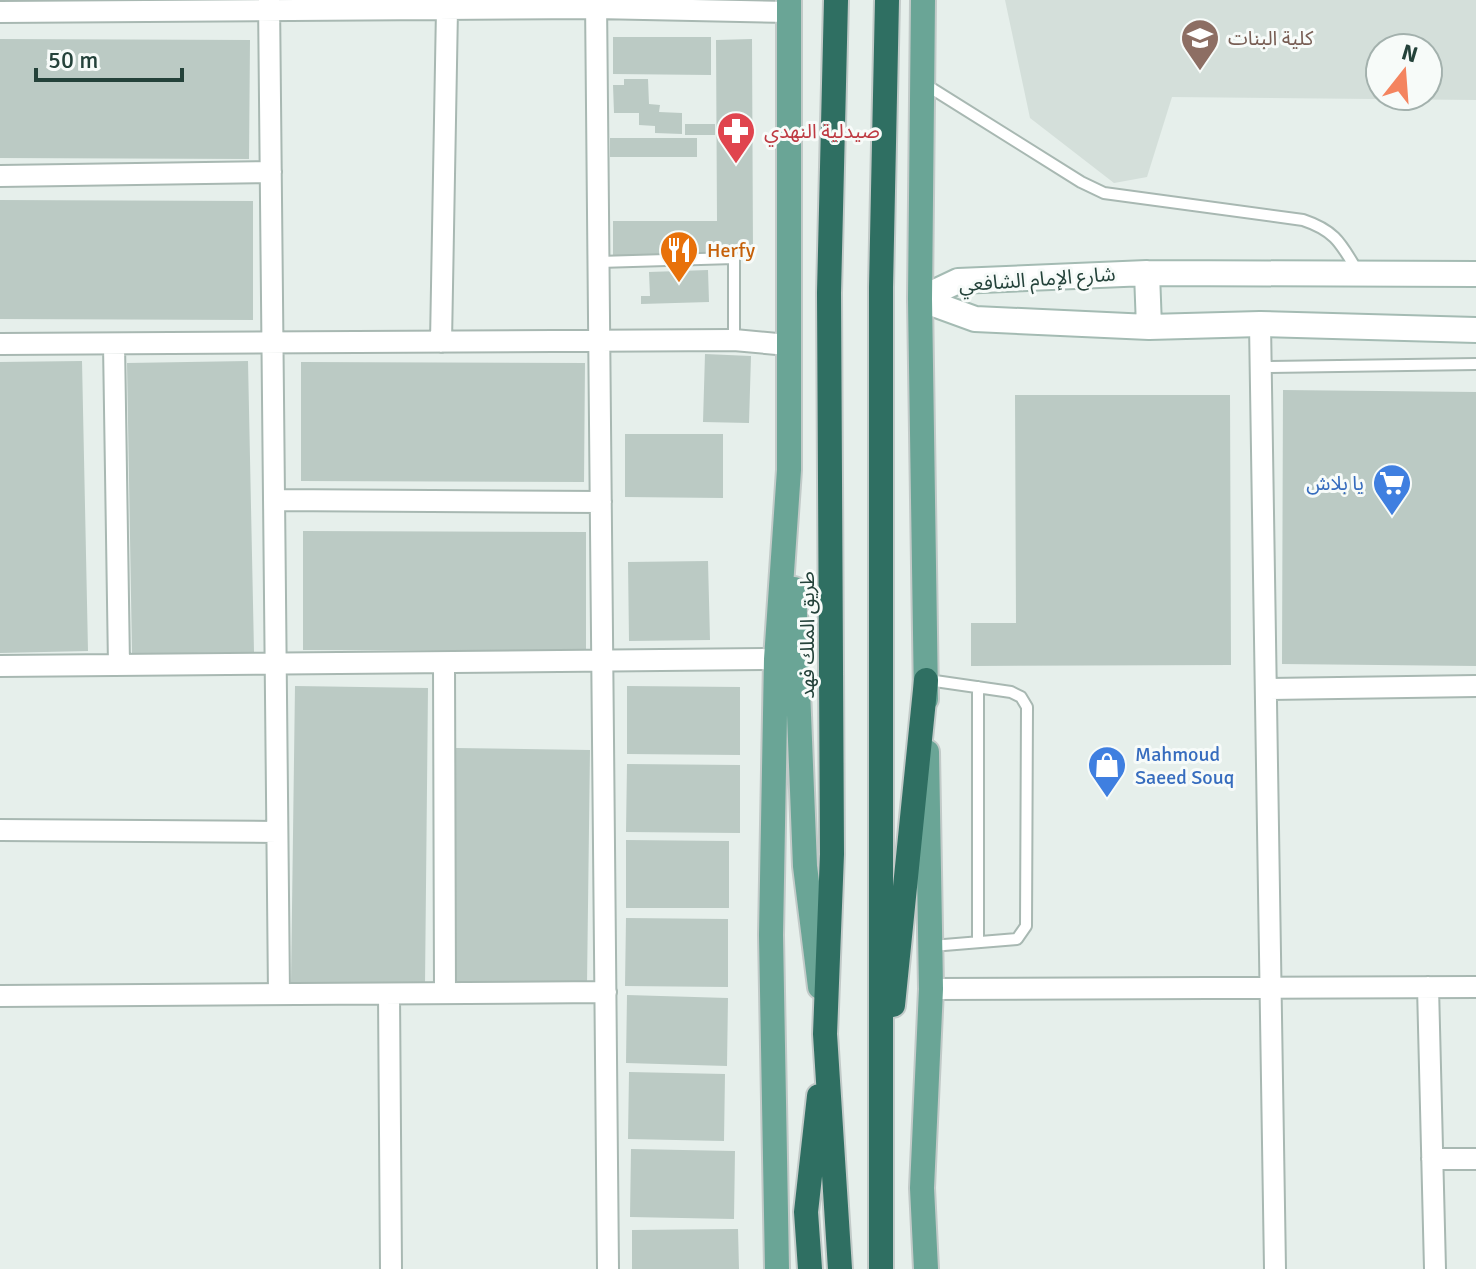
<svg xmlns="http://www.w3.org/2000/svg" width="1476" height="1269" viewBox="0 0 1476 1269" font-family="Signika,'Noto Sans Arabic',sans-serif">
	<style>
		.built { fill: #d4dfda; fill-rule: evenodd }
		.building { fill: #bbcac4 }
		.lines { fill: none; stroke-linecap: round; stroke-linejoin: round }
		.lane-casing { stroke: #a8b8b2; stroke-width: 14 }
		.street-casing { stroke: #a8b8b2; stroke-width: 24 }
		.secondary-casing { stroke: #a4bbb3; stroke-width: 28 }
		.primary-casing { stroke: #c2cac8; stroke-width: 28 }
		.highway-casing { stroke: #c2cac8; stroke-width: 28 }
		.lane { stroke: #fff; stroke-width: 10 }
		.street { stroke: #fff; stroke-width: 20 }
		.secondary { stroke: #fff; stroke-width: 24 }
		.primary { stroke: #6aa596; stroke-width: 24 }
		.highway { stroke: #2f6f62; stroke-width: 24 }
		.labels { text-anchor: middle; stroke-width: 6; stroke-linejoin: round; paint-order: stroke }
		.education-label { font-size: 20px; fill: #785e54; stroke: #f7fbf9; text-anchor: start }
		.health-label { font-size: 20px; fill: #be3a42; stroke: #f7fbf9; text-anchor: start }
		.food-label { font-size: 20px; fill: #c56008; stroke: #f7fbf9; text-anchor: start }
		.street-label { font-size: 20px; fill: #24423a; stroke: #f7fbf9 }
		.shop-label { font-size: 20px; fill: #366cbe; stroke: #f7fbf9; text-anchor: end }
	</style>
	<rect width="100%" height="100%" fill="#e6efeb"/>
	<path class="built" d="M1005 0H1476V100L1172 97 1147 177 1114 183 1030 118ZM1380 48H1428V96H1380Z"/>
	<path class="building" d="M613 37H711V75L613 74Z
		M0 39 250 40 249 159 0 158Z
		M752 39 753 255H613V221H717L716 40Z
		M624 79H648L649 104 660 105 659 112 682 113V134L655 133V126L639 125V113H614L613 85H624Z
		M685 124H715V135H685Z
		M610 138H697V157H610Z
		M0 200 253 201V320L0 319Z
		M708 270 709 302 641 304V296H650L649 272Z
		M705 354 751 356 749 423 703 422Z
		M82 361 88 651 0 653V362Z
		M248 361 254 652 132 654 127 363Z
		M301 362 585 363 584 482 301 481Z
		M1283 390 1476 392V666L1282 664Z
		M1015 395H1230L1231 665 971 666V623H1016Z
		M625 434H723V498L625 497Z
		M303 531 586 532V651L303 650Z
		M708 561 710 640 629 641 628 562Z
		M295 686 428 688 425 986 291 983Z
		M627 686 740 687V755L627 754Z
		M456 748 590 750 587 984 454 982Z
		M627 764 740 765V833L626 832Z
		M626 840 729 841V908H626Z
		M626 918 728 919V987L625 986Z
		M627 995 728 998 727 1066 626 1063Z
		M629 1072 725 1074 724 1141 628 1139Z
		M631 1149 735 1151 734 1219 630 1217Z
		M738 1229 739 1269H632V1230Z"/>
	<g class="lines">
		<g class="lane-casing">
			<path id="lane" d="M923 83 1081 182 1104 193 1303 220C1336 231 1341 244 1358 272
				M599 262 734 258V340
				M1263 367 1476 364
				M928 680 1011 692 1021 697 1027 707 1026 926 1017 939 932 946
				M978 942V687"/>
		</g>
		<g class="street-casing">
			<path id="street" d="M269 0 279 994
				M596 0 608 1269
				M0 12 596 8 789 12
				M0 176 271 172
				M1260 324 1275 1269
				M441 342 447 9
				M0 344 734 340 788 345
				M114 344 119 665
				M274 500 601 502
				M444 663 445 993
				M0 666 776 659
				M1267 689 1476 686
				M0 830 277 832
				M1428 987 1435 1269
				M931 989 1476 987
				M389 994 391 1269
				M0 996 606 992
				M1432 1159H1476"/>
		</g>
		<g class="secondary-casing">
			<path id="secondary" d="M1147 273 1149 327
				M920 299 958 281 1147 273 1476 274
				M920 299 975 319 1149 327 1260 324 1476 330"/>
		</g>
		<g class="primary-casing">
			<path id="primary" d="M923 0 920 299 926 699
				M794 589 805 866 820 987
				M777 1269 771 935 776 659 789 470V0
				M926 1269 922 1188 931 989 927 752"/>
		</g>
		<g class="highway-casing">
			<path id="highway" d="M836 0 829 293 832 854 825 1034 840 1269
				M893 1005 926 680
				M810 1269 806 1212 819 1096
				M881 1269V287L887 0"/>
		</g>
		<use href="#lane" class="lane"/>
		<use href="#street" class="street"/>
		<use href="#secondary" class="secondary"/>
		<use href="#primary" class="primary"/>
		<use href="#highway" class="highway"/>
	</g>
	<defs>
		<g id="university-pin" transform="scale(2)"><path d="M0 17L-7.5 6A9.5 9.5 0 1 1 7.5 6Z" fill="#8d6e63" stroke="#f7fbf9"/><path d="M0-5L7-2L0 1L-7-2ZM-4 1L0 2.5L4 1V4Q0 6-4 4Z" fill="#fff"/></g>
		<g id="pharmacy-pin" transform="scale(2)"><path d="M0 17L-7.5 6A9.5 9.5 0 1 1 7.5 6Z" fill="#e0444e" stroke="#f7fbf9"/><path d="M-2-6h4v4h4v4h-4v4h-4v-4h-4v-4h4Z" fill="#fff"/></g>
		<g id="restaurant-pin" transform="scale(2)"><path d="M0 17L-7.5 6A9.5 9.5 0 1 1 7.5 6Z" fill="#e8710a" stroke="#f7fbf9"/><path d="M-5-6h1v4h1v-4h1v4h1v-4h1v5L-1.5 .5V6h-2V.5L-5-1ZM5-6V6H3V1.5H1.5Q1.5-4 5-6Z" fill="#fff"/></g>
		<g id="supermarket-pin" transform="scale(2)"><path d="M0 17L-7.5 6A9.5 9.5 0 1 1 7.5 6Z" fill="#3f7fe0" stroke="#f7fbf9"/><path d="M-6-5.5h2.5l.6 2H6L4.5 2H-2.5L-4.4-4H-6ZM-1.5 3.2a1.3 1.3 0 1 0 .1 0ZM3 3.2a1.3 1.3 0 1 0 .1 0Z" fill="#fff"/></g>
		<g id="shop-pin" transform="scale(2)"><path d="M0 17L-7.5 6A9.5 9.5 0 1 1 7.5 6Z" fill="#3f7fe0" stroke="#f7fbf9"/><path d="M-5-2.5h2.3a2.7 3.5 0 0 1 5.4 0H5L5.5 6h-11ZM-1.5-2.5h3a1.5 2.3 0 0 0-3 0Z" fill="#fff"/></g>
	</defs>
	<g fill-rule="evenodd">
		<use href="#university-pin" x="1200" y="38"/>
		<use href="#pharmacy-pin" x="736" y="131"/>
		<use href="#restaurant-pin" x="679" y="250"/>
		<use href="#supermarket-pin" x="1392" y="483"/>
		<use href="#shop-pin" x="1107" y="765"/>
	</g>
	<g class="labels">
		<g class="education-label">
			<text x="1228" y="45">كلية البنات</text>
		</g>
		<g class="health-label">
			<text x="764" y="138">صيدلية النهدي</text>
		</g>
		<g class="food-label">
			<text x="707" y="257">Herfy</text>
		</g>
		<g class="street-label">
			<text transform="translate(1037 279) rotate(-4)" y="7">شارع الإمام الشافعي</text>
			<text transform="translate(807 635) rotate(-90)" y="7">طريق الملك فهد</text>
		</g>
		<g class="shop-label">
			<text x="1364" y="490">يا بلاش</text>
			<text x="1135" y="761" text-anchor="start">Mahmoud<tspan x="1135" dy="23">Saeed Souq</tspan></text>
		</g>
	</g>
	<g transform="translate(1404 72) rotate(17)"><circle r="38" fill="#f7fbf9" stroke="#a3b1ad" stroke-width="2"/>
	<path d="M0-6L14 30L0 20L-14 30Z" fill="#f4845f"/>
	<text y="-12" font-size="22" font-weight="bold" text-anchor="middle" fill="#24423a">N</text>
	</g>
	<path d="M36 68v12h146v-12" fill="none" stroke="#24423a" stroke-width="4"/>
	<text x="48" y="68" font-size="24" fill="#24423a" stroke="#f7fbf9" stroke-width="6" paint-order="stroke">50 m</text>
</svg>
